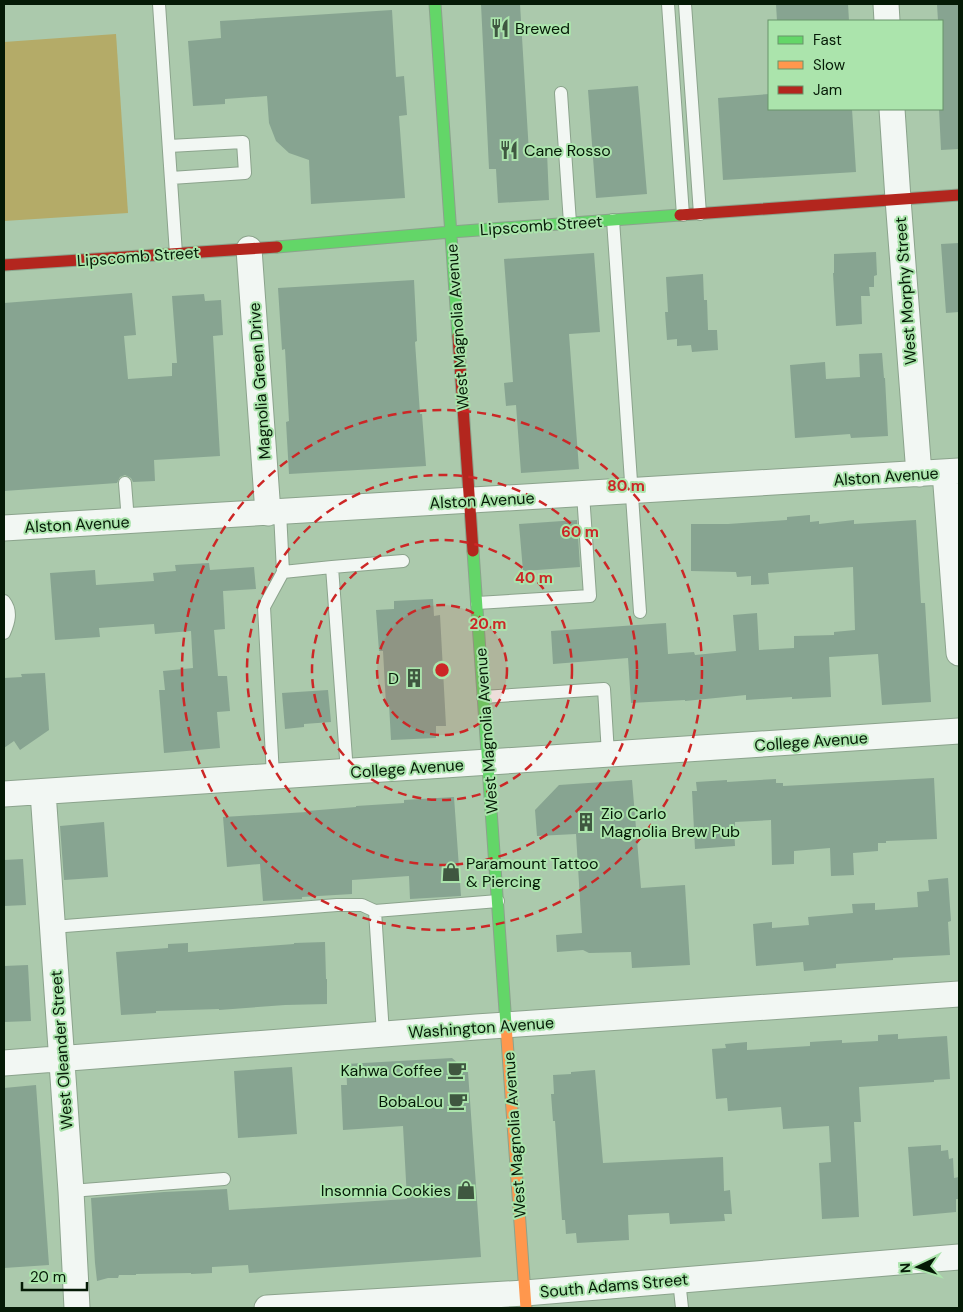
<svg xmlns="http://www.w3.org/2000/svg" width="963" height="1312" viewBox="0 0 963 1312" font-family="'DM Sans',sans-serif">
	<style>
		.green { fill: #b4ab68 }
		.building { fill: #87a491 }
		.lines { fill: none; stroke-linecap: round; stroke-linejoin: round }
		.lane-casing { stroke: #8ba38c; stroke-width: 14 }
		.street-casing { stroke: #8ba38c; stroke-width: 27 }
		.fast-casing { stroke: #8ba38c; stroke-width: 13 }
		.slow-casing { stroke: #8ba38c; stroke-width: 13 }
		.jam-casing { stroke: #8ba38c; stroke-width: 13 }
		.lane { stroke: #f2f7f3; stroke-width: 12 }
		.street { stroke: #f2f7f3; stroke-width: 25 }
		.fast { stroke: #63d668; stroke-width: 11 }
		.slow { stroke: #ff974d; stroke-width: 11 }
		.jam { stroke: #b3261e; stroke-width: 11 }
		.ring { fill: none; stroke: #cc2726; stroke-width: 2.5; stroke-dasharray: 9 6 }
		.labels { text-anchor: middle; stroke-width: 4; stroke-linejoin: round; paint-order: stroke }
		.poi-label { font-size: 16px; fill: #051a06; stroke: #abe4ac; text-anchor: start }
		.street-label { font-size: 16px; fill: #051a06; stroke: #abe4ac }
		.centre { fill: #cc2726; stroke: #abe4ac; stroke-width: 2.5 }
		.ring-label { font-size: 15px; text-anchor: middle; font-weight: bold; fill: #cc2726; stroke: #abe4ac; stroke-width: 4; stroke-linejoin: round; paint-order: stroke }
	</style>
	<rect width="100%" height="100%" fill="#abc9ac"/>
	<path class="green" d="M116 34 128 213 4 221V42Z"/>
	<path class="building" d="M481 4H520L529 153 547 152 549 200 498 203 496 169H489Z
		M776 4H848L849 21H777Z
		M937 4H959V149L941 150 939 109H942V21H938Z
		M392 10 396 77 404 76 407 115 399 116 405 198 311 204 309 160 289 153 276 141 269 123 267 96 225 99V104L193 106 188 41 221 38 220 21Z
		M638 86 647 194 596 198 588 90Z
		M769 94V109H852L856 172 723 180 718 98Z
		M959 243V312L946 313 941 244Z
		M876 252 877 275 874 276V287H869L870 296H861L862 324 836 326 833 273H834V254Z
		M594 253 600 332 569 334 579 469 521 473 516 405 506 406 504 383 513 382 504 259Z
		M703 274 704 300H707L708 330H717L718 350 692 352 691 345 677 346V339L667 340 665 312H668L666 277Z
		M414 280 417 341 415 342 420 414H422L426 466 289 474 286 422 289 421 285 349 282 350 278 288Z
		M132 293 136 335 124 336 128 379 172 376V363H177L172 296 204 294 205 301 221 300 223 335 213 336 220 456 154 460 155 481 133 482 131 478 125 475 120 477 117 483 4 491V303Z
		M882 353 884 378H885L888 436 851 438 850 434 795 438 790 365 825 362 826 379 860 377 859 354Z
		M810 515V522L819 521V524L854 520V524L916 520 921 603H925L931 702 882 705 878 654 829 657 831 697 792 699V697L746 700V695L685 701V700L631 703 628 658 553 664 551 631 666 623 668 654 694 652 695 655 736 651 733 615 757 613 759 650 794 648V636L834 635V632L855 630 853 567 768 573 769 584 751 585V576L737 577 736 572 691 571V524H728L787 520V517Z
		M577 520 580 567 523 571 519 524Z
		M209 563 210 570 254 567 256 589 223 591 225 629 214 630 218 676H227L230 711 217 712 220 748 164 753 159 690H165L163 671 193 668 191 631 155 634 154 624 99 628 100 637 55 640 50 573 95 570 96 585 154 581 153 573 176 571 175 565Z
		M433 599 434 616 440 615 446 726H436V738L391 740 389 704H386L383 651H379L376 610 394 609V601Z
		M45 673 49 730 20 750 14 741 4 748V678L22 677 21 674Z
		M328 690 331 722 304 724V727L285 729 282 693Z
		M934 778 937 839 886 841V843H878V851L853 853 854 875 831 876 830 848 794 851V864L772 865 771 820 735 822V827H734L735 846 695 849 692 791H697L696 782 727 780V782L776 779V783H783V786Z
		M632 780 641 888 685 885 690 965 632 968 631 952 589 953 583 950 557 952 556 935 582 933 576 834 537 836 535 810 559 785Z
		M454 797 461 896 410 899 409 876 352 880V894L302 897V899L263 901 260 864 227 867 223 817 307 812V811L356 807V806L404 803V800Z
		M104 822 108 877 64 880 60 826Z
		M23 859 26 905 4 906V860Z
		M948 878 951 921 948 922 950 955 893 958V960L836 964V968L804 971 803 962 756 966 753 924 772 922V928L809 925 808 917 853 913 852 904 875 903V910L918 907 917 892 929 891 928 880Z
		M325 942 326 979H327V1004L285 1005 219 1010V1009L156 1011V1013L121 1015 116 952 168 948V944L188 943V952L294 944V943Z
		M28 965 31 1021 4 1022V966Z
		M898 1034V1039L947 1036 950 1079 934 1080V1082L859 1087 861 1122H854L859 1217 822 1219 819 1163 831 1162 829 1126 783 1129 781 1107 728 1111 727 1098 716 1099 712 1049 726 1048 725 1044 747 1042V1050L810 1046V1042L842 1040V1043L878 1041V1035Z
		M452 1058 468 1072 481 1257 249 1273 248 1265 212 1267V1273L191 1274V1273L136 1274V1275H119L118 1278H108L97 1281 95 1263 91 1198 164 1192 227 1189 229 1210 407 1199 403 1126 343 1130 341 1085H347L346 1064Z
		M292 1067 297 1134 238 1138 234 1071Z
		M595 1070 603 1163 723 1157 724 1191 730 1190 732 1214H724L725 1221 670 1224 669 1213 628 1215 629 1240 577 1243 576 1233 566 1234 565 1220H562L555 1121H553L551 1094H554L553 1075 571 1074V1072Z
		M36 1085 49 1265 4 1268V1088Z
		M941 1145V1151L948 1150 949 1159 953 1158 954 1178 959 1177V1199H956V1212L913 1216 908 1147Z"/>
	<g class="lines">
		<g class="lane-casing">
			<path id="lane" d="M159 4 176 254
				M668 4 683 215
				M685 4 700 214
				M561 93 570 223
				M169 146 243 142 245 173 171 178
				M613 220 640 612
				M125 483 128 521
				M332 567 403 561
				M283 572 332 567 347 772
				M4 601C12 611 9 622 4 633
				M477 603 590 596 583 494
				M483 697 604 689 608 754
				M273 776 264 607 283 572 280 512
				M52 927 337 905H362L375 911
				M383 1034 375 911 498 901
				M71 1191 224 1179
				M679 1280 682 1308"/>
		</g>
		<g class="street-casing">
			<path id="street" d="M886 4 887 21
				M892 109 898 199 919 474
				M249 249 268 513
				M945 472 959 653
				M4 528 959 471
				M43 792 71 1191 77 1308
				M4 794 959 731
				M4 1063 476 1027 959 994
				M267 1308 525 1293 959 1257"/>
		</g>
		<g class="fast-casing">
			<path id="fast" d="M435 4 458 336
				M277 247 451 232 680 215
				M473 551 506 1025"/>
		</g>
		<g class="slow-casing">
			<path id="slow" d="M506 1025 526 1308"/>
		</g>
		<g class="jam-casing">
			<path id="jam" d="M680 215 959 195
				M4 265 277 247
				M458 336 473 551"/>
		</g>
		<use href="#lane" class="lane"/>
		<use href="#street" class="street"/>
		<use href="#fast" class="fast"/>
		<use href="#slow" class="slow"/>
		<use href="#jam" class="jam"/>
	</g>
	<circle cx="442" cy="670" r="65" fill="#cc2726" fill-opacity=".12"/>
	<g class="ring">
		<circle cx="442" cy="670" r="65"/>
		<circle cx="442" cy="670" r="130"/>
		<circle cx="442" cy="670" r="195"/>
		<circle cx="442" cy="670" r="260"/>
	</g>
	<defs>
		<g id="restaurant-bare" transform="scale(1.5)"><path d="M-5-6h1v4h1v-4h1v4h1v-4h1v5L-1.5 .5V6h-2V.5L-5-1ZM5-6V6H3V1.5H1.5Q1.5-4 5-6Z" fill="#3f5740" stroke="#abe4ac" stroke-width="2.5" paint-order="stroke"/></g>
		<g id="building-bare" transform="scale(1.5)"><path d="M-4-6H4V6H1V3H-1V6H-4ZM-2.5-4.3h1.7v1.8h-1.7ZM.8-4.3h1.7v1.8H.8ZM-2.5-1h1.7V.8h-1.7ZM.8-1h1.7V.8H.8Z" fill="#3f5740" stroke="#abe4ac" stroke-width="2.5" paint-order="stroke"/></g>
		<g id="shop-bare" transform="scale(1.5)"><path d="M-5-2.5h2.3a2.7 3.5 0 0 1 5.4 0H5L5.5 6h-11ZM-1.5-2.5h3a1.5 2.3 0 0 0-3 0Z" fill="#3f5740" stroke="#abe4ac" stroke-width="2.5" paint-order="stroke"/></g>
		<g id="cafe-bare" transform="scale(1.5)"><path d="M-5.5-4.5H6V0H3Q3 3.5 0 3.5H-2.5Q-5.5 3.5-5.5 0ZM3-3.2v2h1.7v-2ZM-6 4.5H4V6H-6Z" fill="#3f5740" stroke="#abe4ac" stroke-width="2.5" paint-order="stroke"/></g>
	</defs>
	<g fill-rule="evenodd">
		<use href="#restaurant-bare" x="500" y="28"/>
		<use href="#restaurant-bare" x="509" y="150"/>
		<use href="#building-bare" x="414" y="678"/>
		<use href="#building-bare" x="586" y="822"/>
		<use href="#shop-bare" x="451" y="872"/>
		<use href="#cafe-bare" x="457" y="1070"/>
		<use href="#cafe-bare" x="458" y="1101"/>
		<use href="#shop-bare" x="466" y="1190"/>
	</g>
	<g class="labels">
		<g class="poi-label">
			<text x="515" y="34">Brewed</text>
			<text x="524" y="156">Cane Rosso</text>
			<text x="399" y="684" text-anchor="end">D</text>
			<text x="601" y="819">Zio Carlo<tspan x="601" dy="18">Magnolia Brew Pub</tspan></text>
			<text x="466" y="869">Paramount Tattoo<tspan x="466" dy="18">&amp; Piercing</tspan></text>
			<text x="442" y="1076" text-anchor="end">Kahwa Coffee</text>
			<text x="443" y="1107" text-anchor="end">BobaLou</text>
			<text x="451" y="1196" text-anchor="end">Insomnia Cookies</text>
		</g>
		<g class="street-label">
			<text transform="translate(541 225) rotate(-4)" y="6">Lipscomb Street</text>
			<text transform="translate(138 256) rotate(-4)" y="6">Lipscomb Street</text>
			<text transform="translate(905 291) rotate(-94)" y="6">West Morphy Street</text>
			<text transform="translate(457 327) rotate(-94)" y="6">West Magnolia Avenue</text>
			<text transform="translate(259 381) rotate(-94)" y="6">Magnolia Green Drive</text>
			<text transform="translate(886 476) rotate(-4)" y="6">Alston Avenue</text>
			<text transform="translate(482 500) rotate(-3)" y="6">Alston Avenue</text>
			<text transform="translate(77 524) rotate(-3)" y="6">Alston Avenue</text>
			<text transform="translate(486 731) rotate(-94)" y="6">West Magnolia Avenue</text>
			<text transform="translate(811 741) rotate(-4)" y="6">College Avenue</text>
			<text transform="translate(407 768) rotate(-4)" y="6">College Avenue</text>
			<text transform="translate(481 1027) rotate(-4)" y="6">Washington Avenue</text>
			<text transform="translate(61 1050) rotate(-94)" y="6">West Oleander Street</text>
			<text transform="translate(514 1135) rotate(-94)" y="6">West Magnolia Avenue</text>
			<text transform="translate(614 1285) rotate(-5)" y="6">South Adams Street</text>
		</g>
	</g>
	<circle cx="442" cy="670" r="8" class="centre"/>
	<g class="ring-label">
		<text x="626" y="491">80 m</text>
		<text x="580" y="537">60 m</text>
		<text x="534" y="583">40 m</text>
		<text x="488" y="629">20 m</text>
	</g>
	<rect width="963" height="1312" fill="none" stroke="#051a06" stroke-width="10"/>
	<rect x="768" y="20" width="175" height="90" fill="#abe4ac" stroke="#69936a"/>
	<rect x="778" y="36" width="25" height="8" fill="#63d668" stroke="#69936a"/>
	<text x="813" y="45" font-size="15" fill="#051a06">Fast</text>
	<rect x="778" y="61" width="25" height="8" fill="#ff974d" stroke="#69936a"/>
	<text x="813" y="70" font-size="15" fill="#051a06">Slow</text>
	<rect x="778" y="86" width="25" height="8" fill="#b3261e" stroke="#69936a"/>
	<text x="813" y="95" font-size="15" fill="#051a06">Jam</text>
	<g transform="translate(918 1267) rotate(266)" stroke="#abe4ac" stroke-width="4" paint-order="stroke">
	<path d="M0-4L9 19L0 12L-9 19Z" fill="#051a06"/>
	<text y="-8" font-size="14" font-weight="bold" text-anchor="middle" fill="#051a06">N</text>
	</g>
	<path d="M22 1282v8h65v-8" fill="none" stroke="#051a06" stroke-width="2.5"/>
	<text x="30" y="1282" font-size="15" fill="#051a06" stroke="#abe4ac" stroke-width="4" paint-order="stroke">20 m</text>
</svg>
